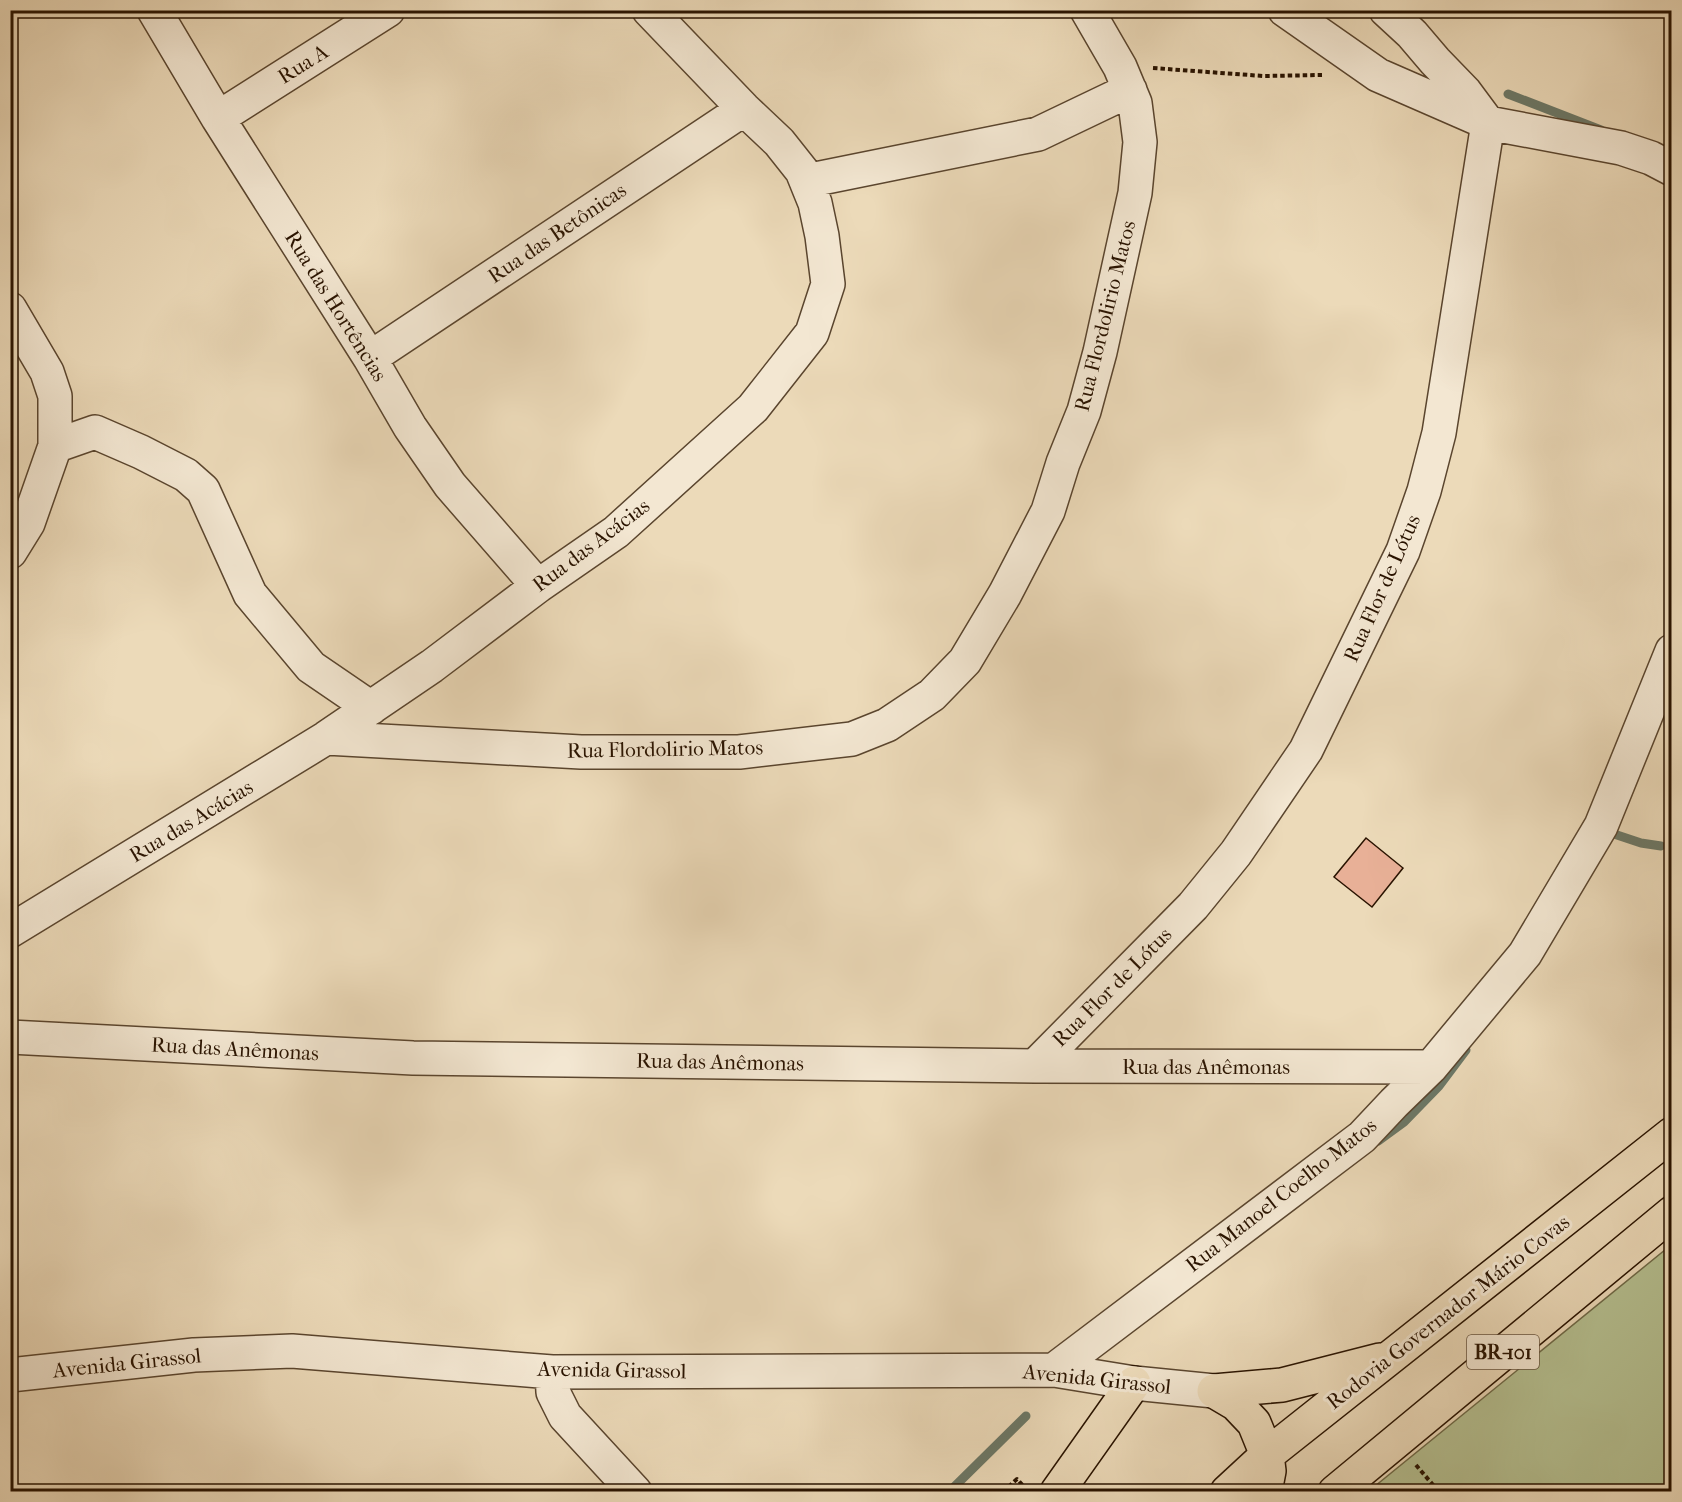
<svg xmlns="http://www.w3.org/2000/svg" width="1682" height="1502" viewBox="0 0 1682 1502" font-family="'IM FELL French Canon',serif">
	<style>
		.green { fill: #b5c091; stroke: #6f6a48; stroke-width: 1.5 }
		.lines { fill: none; stroke-linecap: round; stroke-linejoin: round }
		.stream { stroke: #6c7867; stroke-width: 9 }
		.building { fill: #e8b097; stroke: #291300; stroke-width: 1.5 }
		.minor-casing { stroke: #5a452e; stroke-width: 36 }
		.highway-casing { stroke: #291300; stroke-width: 36 }
		.path { stroke: #291300; stroke-width: 4; stroke-dasharray: 4.5 3; stroke-linecap: butt }
		.minor { stroke: #f3e7d2; stroke-width: 33 }
		.highway { stroke: #ecdab9; stroke-width: 33 }
		.labels { text-anchor: middle; stroke-width: 6; stroke-linejoin: round; paint-order: stroke }
		.shield { fill: #f3e7d2; stroke: #66533f; stroke-width: 1.5 }
		.shield-label { font-size: 20px; font-weight: bold; fill: #291300 }
		.street-label { font-size: 21px; fill: #291300; stroke: #f3e7d2 }
	</style>
	<rect width="100%" height="100%" fill="#ecdab9"/>
	<filter id="stains"><feTurbulence type="fractalNoise" baseFrequency=".00333" numOctaves="4"/><feColorMatrix values="0 0 0 0 .2 0 0 0 0 .09 0 0 0 0 .02 0 0 0 .5 -.17"/></filter>
	<radialGradient id="worn" r=".72"><stop offset=".6" stop-color="#630" stop-opacity="0"/><stop offset="1" stop-color="#630" stop-opacity=".3"/></radialGradient>
	<path class="green" d="M1671 1245V1491H1369Z"/>
	<g class="lines">
		<path class="stream" d="M1508 94 1601 130
			M1611 833 1641 843 1661 846
			M1378 1141 1404 1122 1439 1086 1466 1050
			M949 1492 1026 1416"/>
	</g>
	<path class="building" d="M1366 838 1403 868 1372 907 1334 877Z"/>
	<g class="lines">
		<g class="minor-casing">
			<path id="minor" d="M154 10 218 118 370 358 410 427 450 485 538 586
				M1285 10 1378 75 1488 123 1621 148 1651 158 1672 169
				M218 118 388 10
				M806 181 1038 134 1130 90
				M10 309 47 372 55 396V446L28 523 10 552
				M370 358 744 109
				M55 446 95 432 141 452 186 475 203 490 250 594 311 667 371 708
				M326 738 581 752H739L852 739 887 725 932 695 965 661 1005 594 1048 511 1063 463 1084 411 1100 352 1135 193 1140 142 1135 103 1120 67 1087 10
				M10 931 326 738 432 666 538 586 616 532 753 408 812 333 828 284 822 236 815 203 802 171 779 142 744 109 649 10
				M10 1037 413 1058 1035 1066 1431 1067
				M1035 1066 1193 906 1236 853 1306 750 1403 551 1424 491 1439 433 1488 123 1465 92 1435 61 1412 34 1386 10
				M1054 1370 1362 1137 1394 1103 1431 1067 1525 954 1601 826 1672 651
				M552 1372 553 1392 565 1416 635 1492
				M10 1375 194 1355 292 1351 552 1372 1054 1370 1134 1383 1214 1391"/>
		</g>
		<g class="highway-casing">
			<path id="highway" d="M1214 1391 1282 1385 1380 1360
				M1214 1391 1236 1404 1254 1423 1267 1455 1269 1471 1265 1492
				M1057 1492 1134 1383
				M1227 1492 1267 1455 1672 1134
				M1335 1492 1672 1213"/>
		</g>
		<path class="path" d="M1153 68 1263 76 1322 75
			M1416 1465 1439 1492
			M1003 1492 1017 1479 1026 1489"/>
		<use href="#minor" class="minor"/>
		<use href="#highway" class="highway"/>
	</g>
	<g class="labels">
		<rect class="shield" x="1467" y="1335" width="72" height="34" rx="4.5"/>
		<g class="shield-label">
			<text x="1503" y="1359">BR-101</text>
		</g>
		<g class="street-label">
			<text transform="translate(303 64) rotate(-32)" y="7">Rua A</text>
			<text transform="translate(557 233) rotate(-34)" y="7">Rua das Betônicas</text>
			<text transform="translate(336 306) rotate(58)" y="7">Rua das Hortências</text>
			<text transform="translate(1105 316) rotate(-76)" y="7">Rua Flordolirio Matos</text>
			<text transform="translate(591 545) rotate(-37)" y="7">Rua das Acácias</text>
			<text transform="translate(1382 588) rotate(-66)" y="7">Rua Flor de Lótus</text>
			<text transform="translate(665 749) rotate(-1)" y="7">Rua Flordolirio Matos</text>
			<text transform="translate(191 821) rotate(-31)" y="7">Rua das Acácias</text>
			<text transform="translate(1112 987) rotate(-45)" y="7">Rua Flor de Lótus</text>
			<text transform="translate(235 1049) rotate(3)" y="7">Rua das Anêmonas</text>
			<text transform="translate(720 1062) rotate(1)" y="7">Rua das Anêmonas</text>
			<text x="1206" y="1074">Rua das Anêmonas</text>
			<text transform="translate(1281 1195) rotate(-38)" y="7">Rua Manoel Coelho Matos</text>
			<text transform="translate(1448 1312) rotate(-38)" y="7">Rodovia Governador Mário Covas</text>
			<text transform="translate(127 1363) rotate(-6)" y="7">Avenida Girassol</text>
			<text transform="translate(612 1370) rotate(1)" y="7">Avenida Girassol</text>
			<text transform="translate(1097 1379) rotate(6)" y="7">Avenida Girassol</text>
		</g>
	</g>
	<rect width="1682" height="1502" fill="none" stroke="#ecdab9" stroke-width="36"/>
	<rect x="12" y="12" width="1658" height="1478" fill="none" stroke="#291300" stroke-width="3"/>
	<rect x="18" y="18" width="1646" height="1466" fill="none" stroke="#291300" stroke-width="1.5"/>
	<rect width="100%" height="100%" filter="url(#stains)"/>
	<rect width="100%" height="100%" fill="url(#worn)"/>
</svg>
